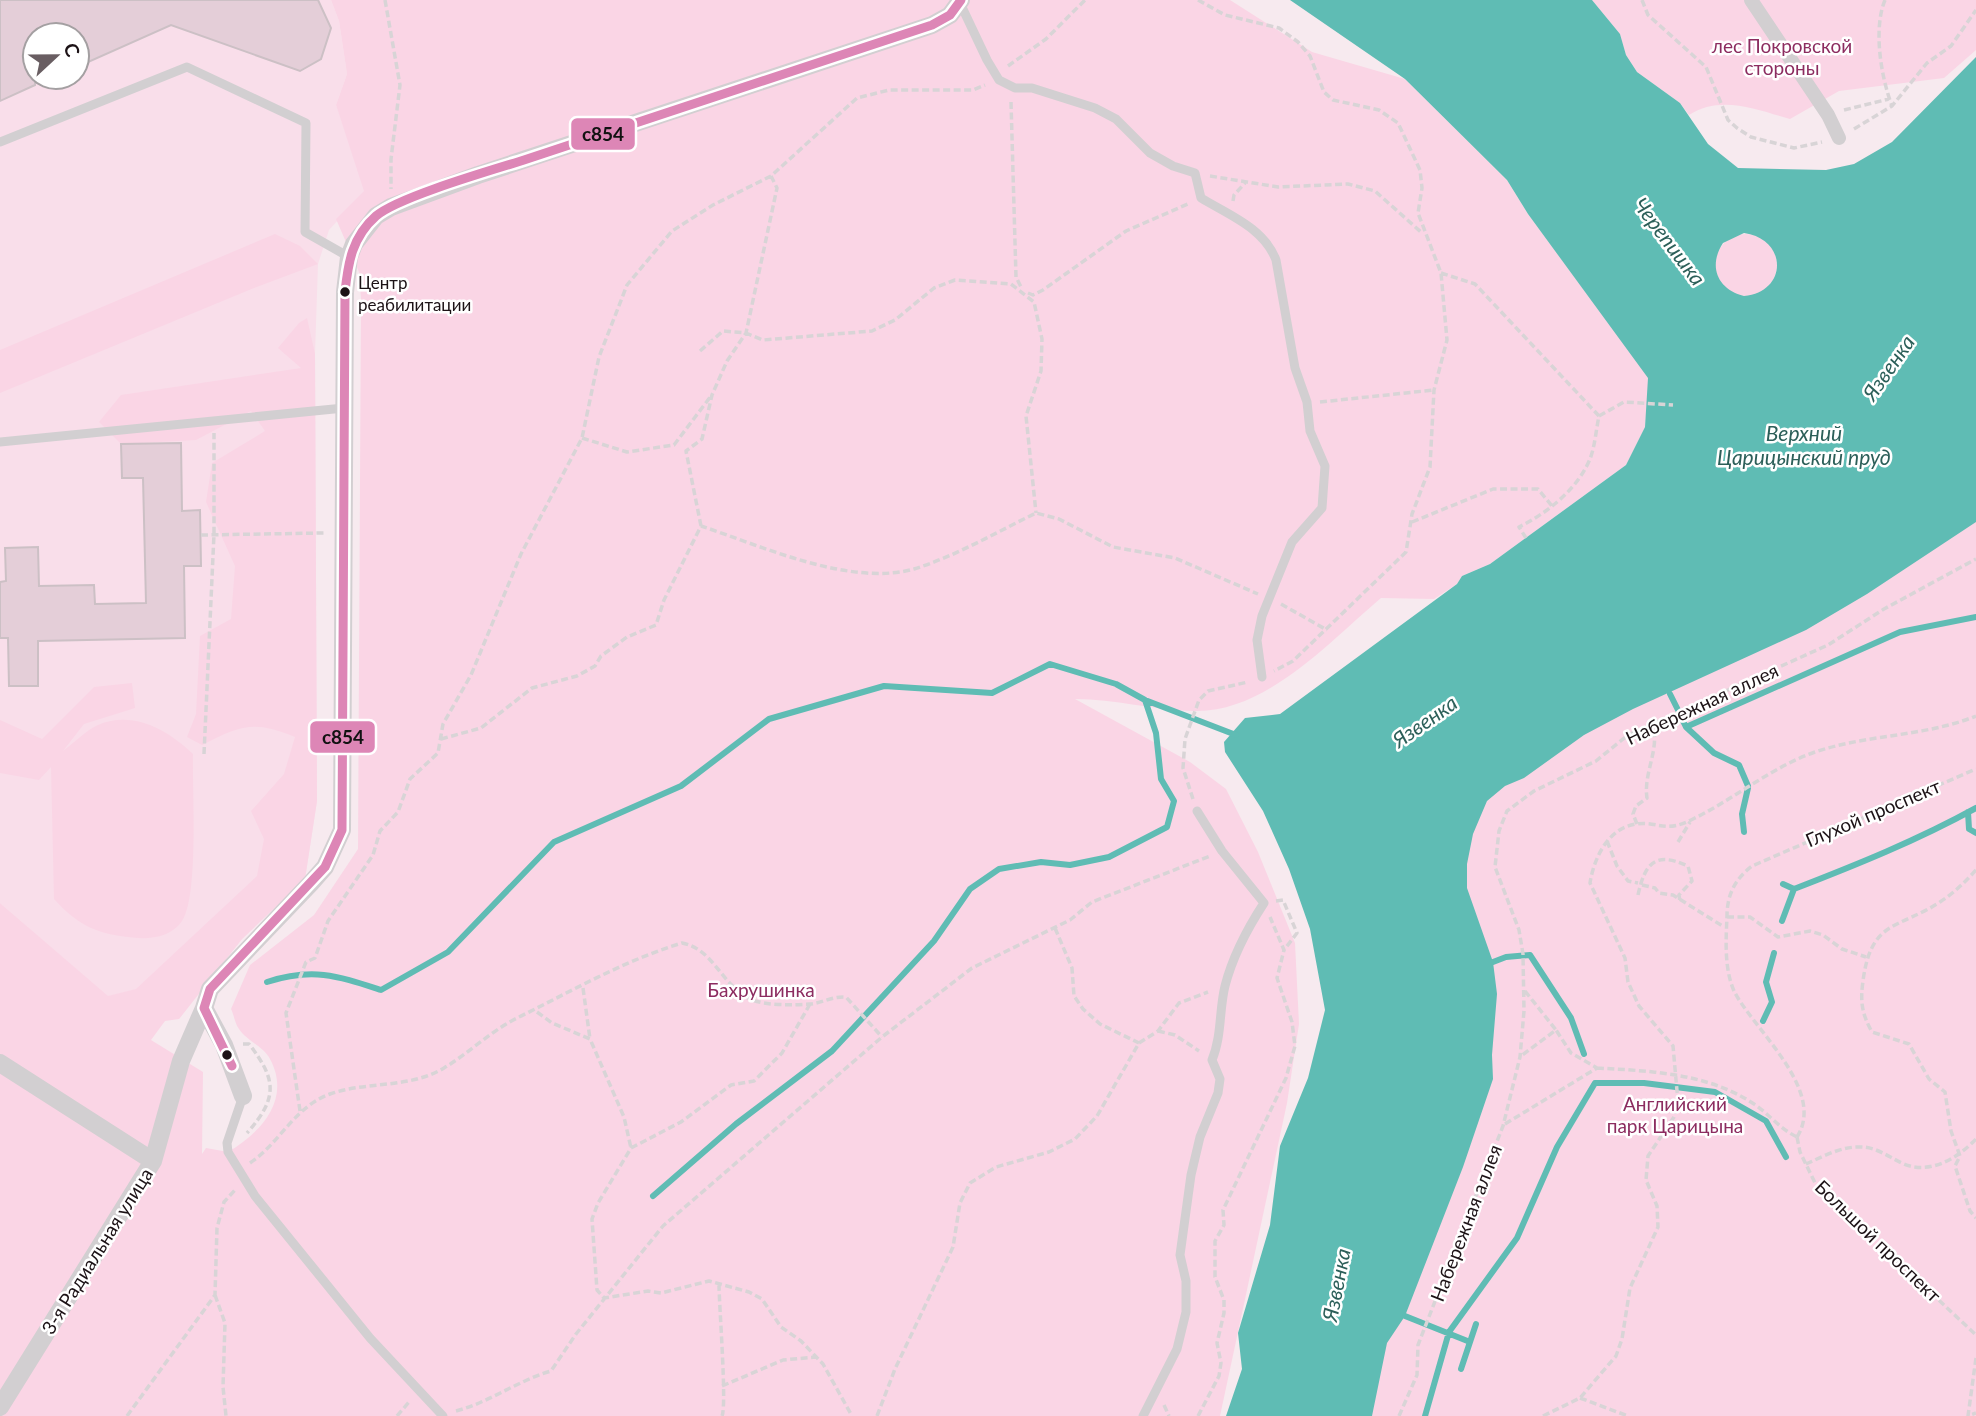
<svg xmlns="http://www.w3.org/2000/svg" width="1976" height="1416" viewBox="0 0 1976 1416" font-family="Lato,sans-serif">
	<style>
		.built { fill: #f9deea; fill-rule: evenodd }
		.green { fill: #fad5e5 }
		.water { fill: #5fbcb4; fill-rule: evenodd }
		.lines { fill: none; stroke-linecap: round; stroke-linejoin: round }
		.stream { stroke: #5fbcb4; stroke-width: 6 }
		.building { fill: #e4ced8; stroke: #ccc0c5; stroke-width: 2 }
		.path { stroke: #d8d4d6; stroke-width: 3.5; stroke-dasharray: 7 3.5; stroke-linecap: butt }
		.service { stroke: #d2cfd1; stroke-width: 9 }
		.pedestrian { stroke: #d2cfd1; stroke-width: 14 }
		.minor { stroke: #d2cfd1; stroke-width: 18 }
		.bus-1-casing { stroke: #fff; stroke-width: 14 }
		.bus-1 { stroke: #dd86b6; stroke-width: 9 }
		.bus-dot { fill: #1c1216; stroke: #fff; stroke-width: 2.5 }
		.labels { text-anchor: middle; stroke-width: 5; stroke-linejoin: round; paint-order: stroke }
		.bus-label { font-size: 17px; fill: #1c1216; stroke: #fff; text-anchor: start }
		.park-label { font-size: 19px; fill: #8c2c60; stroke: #fff }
		.street-label { font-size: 19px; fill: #1c1216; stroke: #fff }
		.water-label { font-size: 21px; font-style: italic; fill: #2c5f59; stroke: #fff }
		.line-badge { stroke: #fff; stroke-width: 2.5 }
		.pale-badge-label { font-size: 19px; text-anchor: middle; font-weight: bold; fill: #111 }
	</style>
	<rect width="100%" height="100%" fill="#f7eaef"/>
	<path class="built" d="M0 0H331L339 21 347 74 336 105 365 191 329 230 318 264 315 354 317 801 305 879 242 939 179 1019 107 996 0 903ZM35 35H77V77H35Z"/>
	<path class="green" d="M331 0H1230L1312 52 1405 79 1507 180 1528 214 1649 378 1645 427 1626 465 1490 564 1462 576 1457 584 1434 599 1381 598C1330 641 1265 714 1193 711 1153 710 1115 699 1075 699L1190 762 1226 789 1258 852 1295 943 1299 1024 1287 1103 1220 1416H0V903L108 996 136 989 257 876 264 839 251 811 284 774 295 737C254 720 241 725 202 745L187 737 196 714 200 636 231 619 235 566 206 502 212 463 265 431 251 411 196 440 121 444 99 422 121 395 301 368 278 348 299 323 307 318 315 354 317 801 305 879 242 939 179 1019 165 1021 151 1040 203 1072 202 1154 206 1148 228 1152C260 1133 292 1100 270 1059 264 1047 247 1041 239 1029 235 1024 234 1015 231 1009L250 965 314 915 358 849 361 299 359 272 336 219 364 191 336 105 347 74 339 21Z
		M1592 0H1976V50L1944 78 1839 91 1790 119C1758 110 1721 94 1689 115L1680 103 1637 72 1626 55 1620 34Z
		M275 234 300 246 318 264 254 288 0 393V350Z
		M1715 265a31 31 0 1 1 62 0a31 31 0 1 1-62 0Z
		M1976 267V1416H1312L1375 853Z
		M132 683 135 708 84 724 63 751C73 744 85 731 98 725 133 710 168 730 193 754 192 788 199 896 182 921 171 938 147 940 128 937 94 933 77 924 54 899L51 767 39 780 0 773V720L42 739 94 687Z"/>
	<path class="water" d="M1290 0H1592L1620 34 1626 55 1637 72 1680 103 1708 144 1738 168 1826 170 1854 164 1892 142 1976 57V522L1867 594 1806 630 1633 709 1584 735 1524 778 1505 786 1487 801 1473 834 1467 864V888L1493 962 1497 994 1492 1055 1493 1079 1463 1167 1405 1316 1387 1343 1372 1416H1226L1242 1369 1238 1333 1270 1225 1280 1146 1308 1078 1325 1010 1310 929 1289 869 1263 811 1225 752 1224 742 1245 718 1280 714 1457 584 1462 576 1490 564 1626 465 1645 427 1648 378 1528 214 1507 180 1405 79ZM1744 233C1788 239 1788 292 1744 296 1717 289 1708 266 1723 243Z"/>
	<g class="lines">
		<path class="stream" d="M1670 694 1679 712
			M1679 713 1686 727 1714 753 1739 765 1748 786
			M1686 727 1900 632 1976 617
			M1968 812 1969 829 1976 833
			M1744 832 1742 814 1748 788
			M1783 884 1794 889C1856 865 1918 840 1976 808
			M1782 921 1794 889
			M1493 962 1506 957 1530 955 1571 1018 1584 1054
			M267 982C313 967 338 976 381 990L448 952 554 842 681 786 769 719 884 686 992 693 1050 664 1116 684 1145 700 1236 735
			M1763 1021 1772 1002 1766 982 1774 953
			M653 1196 736 1124 832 1051 934 941 970 889 999 869 1041 862 1070 865 1109 857 1167 827 1174 801 1161 779 1156 733 1145 700
			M1405 1316 1470 1342 1461 1369
			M1470 1342 1476 1324
			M1425 1416 1449 1332 1517 1238 1557 1147 1595 1083H1644L1715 1092 1766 1121 1786 1157"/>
	</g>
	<path class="building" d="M0 0H318L331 28 321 59 300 71 171 25 77 67V35H35V85L0 101Z
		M181 443 182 511 200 510 201 566H184L185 638 38 641V686H9L8 638H0V582L6 581 5 548 38 547 39 586 94 585 95 604 146 603 143 478H122L121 444Z"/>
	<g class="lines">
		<path class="path" d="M385 0 400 85 391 159V189
			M1198 0 1225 15 1279 28 1298 42 1310 56 1324 92 1333 100 1379 110 1398 123 1420 170 1422 188 1418 213 1441 273 1447 340 1434 390 1430 467 1412 514 1406 552 1293 661 1274 671
			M1642 0 1648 15 1706 67 1728 120 1737 128 1751 137 1794 148 1822 142
			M1885 0C1873 29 1881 77 1892 106
			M1008 66 1046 39 1085 0
			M1011 102 1016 277 1022 289
			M1844 110 1889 99
			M1854 129 1892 106 1927 63 1951 46 1976 10
			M1210 176 1278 187 1348 184 1375 191 1422 233
			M1233 201 1234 195 1245 183
			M1441 273 1475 284 1599 416C1596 430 1595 446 1590 459 1577 490 1547 513 1519 527L1526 538
			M1028 293 1033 295 1043 290 1126 231 1190 203
			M700 351 723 331 746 333 763 340 872 331 895 320 934 288 955 280 1011 284 1034 302 1042 339 1041 371 1026 416 1036 513
			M1320 402 1434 390
			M1599 416 1624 402 1673 405
			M582 438 627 452 674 445 711 396
			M1412 522 1493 489H1538L1552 506
			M701 526 686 451 702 439 712 395 727 361 746 333 777 188 771 176
			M201 535 324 533
			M1281 604 1327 630
			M441 739 481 728 532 688 577 676 595 666 601 656 627 637 656 625 664 600 701 526C762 546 850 587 914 569 956 556 997 532 1036 513L1059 519 1113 547 1175 558 1258 594
			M204 754 214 534V433
			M1193 799 1183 768 1185 739 1199 700 1208 691 1248 682
			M1637 824 1633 814 1636 806 1647 798C1643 773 1661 747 1652 725
			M1607 841 1617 866 1628 881 1638 883
			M1678 842 1690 822
			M1976 870C1965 882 1954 893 1940 902 1899 929 1871 919 1863 981 1860 1002 1862 1014 1872 1032L1909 1044 1929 1079 1945 1092 1951 1131 1960 1156 1955 1166 1970 1211 1976 1218
			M1642 885 1655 888 1659 893 1673 895 1724 927
			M1638 895C1645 863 1655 851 1688 866L1692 881 1679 895 1680 902
			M1276 901 1283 900 1297 933 1284 950
			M1727 917H1750L1778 937 1810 931 1823 935 1842 949 1866 957
			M1055 928 1072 968 1074 996 1083 1009 1100 1024 1139 1043
			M583 988 590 1039
			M1525 991 1556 1030
			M810 1004 782 1053 754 1081 731 1085 681 1122 631 1148 598 1203 592 1219 597 1290 604 1298 648 1291 661 1293 709 1281 749 1292 762 1299 781 1327 801 1341 823 1364 852 1416
			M537 1012 552 1023 590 1039 624 1117 631 1148
			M1158 1031 1175 1035 1199 1051
			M243 1044H249C277 1080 278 1098 247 1133
			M1597 1068C1650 1071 1708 1073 1754 1104 1769 1114 1780 1129 1797 1137
			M300 1111 286 1013 306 962 315 958 328 921 373 855 380 831 398 812 410 779 438 753 443 724 471 675 521 554 582 438 599 357 627 285 672 231 713 205 771 176 857 98 889 90H973L985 85
			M1505 1124 1597 1068 1571 1053 1556 1030 1521 1056
			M1797 1137C1827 1090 1753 1029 1734 991 1724 968 1726 940 1727 916 1727 895 1735 879 1752 866L1976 769
			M1797 1137 1800 1152 1816 1185 1976 1335
			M250 1163C280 1143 294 1107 330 1094 367 1081 409 1089 444 1068 469 1053 492 1030 519 1017 572 991 623 961 682 943 714 949 721 985 750 999 765 1006 793 1005 810 1004 823 1003 832 996 846 997L882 1037
			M1806 1164C1822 1157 1840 1147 1858 1147 1876 1146 1888 1157 1904 1164 1930 1175 1958 1158 1976 1139
			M719 1284C719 1305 727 1405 722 1416
			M215 1295 225 1323 223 1387 226 1416
			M1976 1358 1968 1416 1976 1413
			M722 1386 783 1360 816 1357
			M1580 1398 1628 1416
			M1164 1405 1169 1416
			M456 1411C490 1402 517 1381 551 1371L576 1334 663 1226 882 1037 972 968 1070 920 1092 902 1210 856
			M127 1416 215 1295 217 1228 224 1202 235 1190
			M397 1416 409 1402
			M877 1416 895 1369 953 1247 960 1203 970 1183 996 1167 1049 1152 1075 1139 1097 1116 1139 1043 1158 1031 1179 1003 1208 992
			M1198 1416 1219 1376 1221 1363 1217 1343 1224 1313V1300L1215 1277V1241L1224 1225 1223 1210 1286 1078 1295 1046 1292 1022 1277 978 1284 950 1270 917
			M1399 1416 1417 1375 1418 1345 1503 1126 1520 1057 1524 1011 1523 954 1519 930 1495 867 1499 831 1507 811 1534 791 1596 761 1628 735 1828 645 1884 609 1976 559
			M1543 1416 1580 1398 1616 1356 1622 1339 1630 1288 1658 1227 1657 1206 1646 1180 1648 1156 1674 1117 1678 1102 1673 1046 1639 1006 1628 982 1625 958 1590 883C1594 858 1608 828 1636 824 1660 821 1664 834 1693 819 1734 799 1772 767 1815 752 1868 734 1924 737 1976 716"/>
		<path class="service" d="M960 3 987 60 999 80 1015 88H1032L1095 108 1116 119 1150 153 1173 166 1195 173 1201 198C1229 215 1264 228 1276 260L1295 368 1307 402 1310 431 1325 466 1322 508 1292 542 1262 616 1257 640 1262 677
			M0 142 187 67 306 123 305 232 349 257
			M0 442 344 408
			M243 1096 227 1143 228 1152 255 1196 370 1338 443 1416
			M1143 1416 1177 1349 1186 1312V1281L1180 1255 1191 1175 1200 1137 1218 1093 1220 1079 1212 1060C1222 1036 1219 1010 1225 986 1233 955 1247 929 1264 903L1222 851 1197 811"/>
		<path class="pedestrian" d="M1751 0 1828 115 1839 138"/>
		<path class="minor" d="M0 1063 153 1161
			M243 1096 224 1045 204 1008 210 989 311 883 325 867 342 830 345 292 349 257 354 244 376 216 391 207 478 175 932 25 950 15 961 0
			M0 1407 153 1161 181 1061 204 1008"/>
		<g class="bus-1-casing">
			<path id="bus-1" d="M232 1066 204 1008 210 989 325 867 342 830 345 292C348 263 352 237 376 216 398 197 492 170 524 160 660 115 796 70 932 25L950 15 961 0"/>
		</g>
		<use href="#bus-1" class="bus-1"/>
	</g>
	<g class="bus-dot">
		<circle cx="345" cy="292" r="6"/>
		<circle cx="227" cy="1055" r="6"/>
	</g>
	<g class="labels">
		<g class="bus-label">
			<text x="358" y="289">Центр<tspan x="358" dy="22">реабилитации</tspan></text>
		</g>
		<g class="park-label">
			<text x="1782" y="53">лес Покровской<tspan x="1782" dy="22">стороны</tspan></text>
			<text x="761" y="997">Бахрушинка</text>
			<text x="1675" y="1111">Английский<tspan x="1675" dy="22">парк Царицына</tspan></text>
		</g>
		<g class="street-label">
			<text transform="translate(1702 704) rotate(-25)" y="7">Набережная аллея</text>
			<text transform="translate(1873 813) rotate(-23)" y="7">Глухой проспект</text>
			<text transform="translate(1466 1223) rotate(-69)" y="7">Набережная аллея</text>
			<text transform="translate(1878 1241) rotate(44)" y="7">Большой проспект</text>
			<text transform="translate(97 1251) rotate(-58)" y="7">3-я Радиальная улица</text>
		</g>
		<g class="water-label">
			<text transform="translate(1669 242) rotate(53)" y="7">Черепишка</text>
			<text transform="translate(1889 368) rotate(-55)" y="7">Язвенка</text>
			<text x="1804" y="441">Верхний<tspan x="1804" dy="24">Царицынский пруд</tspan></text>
			<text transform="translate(1425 722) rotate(-35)" y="7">Язвенка</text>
			<text transform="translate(1337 1285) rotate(-79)" y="7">Язвенка</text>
		</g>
	</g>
	<g class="line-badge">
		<rect x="570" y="117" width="66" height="34" rx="7" fill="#dd86b6"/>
		<rect x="309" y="720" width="67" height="34" rx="7" fill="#dd86b6"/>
	</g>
	<g class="pale-badge-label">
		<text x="603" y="141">с854</text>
		<text x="343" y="744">с854</text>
	</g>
	<g transform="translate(56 56) rotate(68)"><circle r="33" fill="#ffffff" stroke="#a4a0a2" stroke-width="2"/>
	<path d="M0-5L12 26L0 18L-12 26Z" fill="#695e62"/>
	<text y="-10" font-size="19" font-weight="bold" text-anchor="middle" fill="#1c1216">С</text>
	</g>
</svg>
